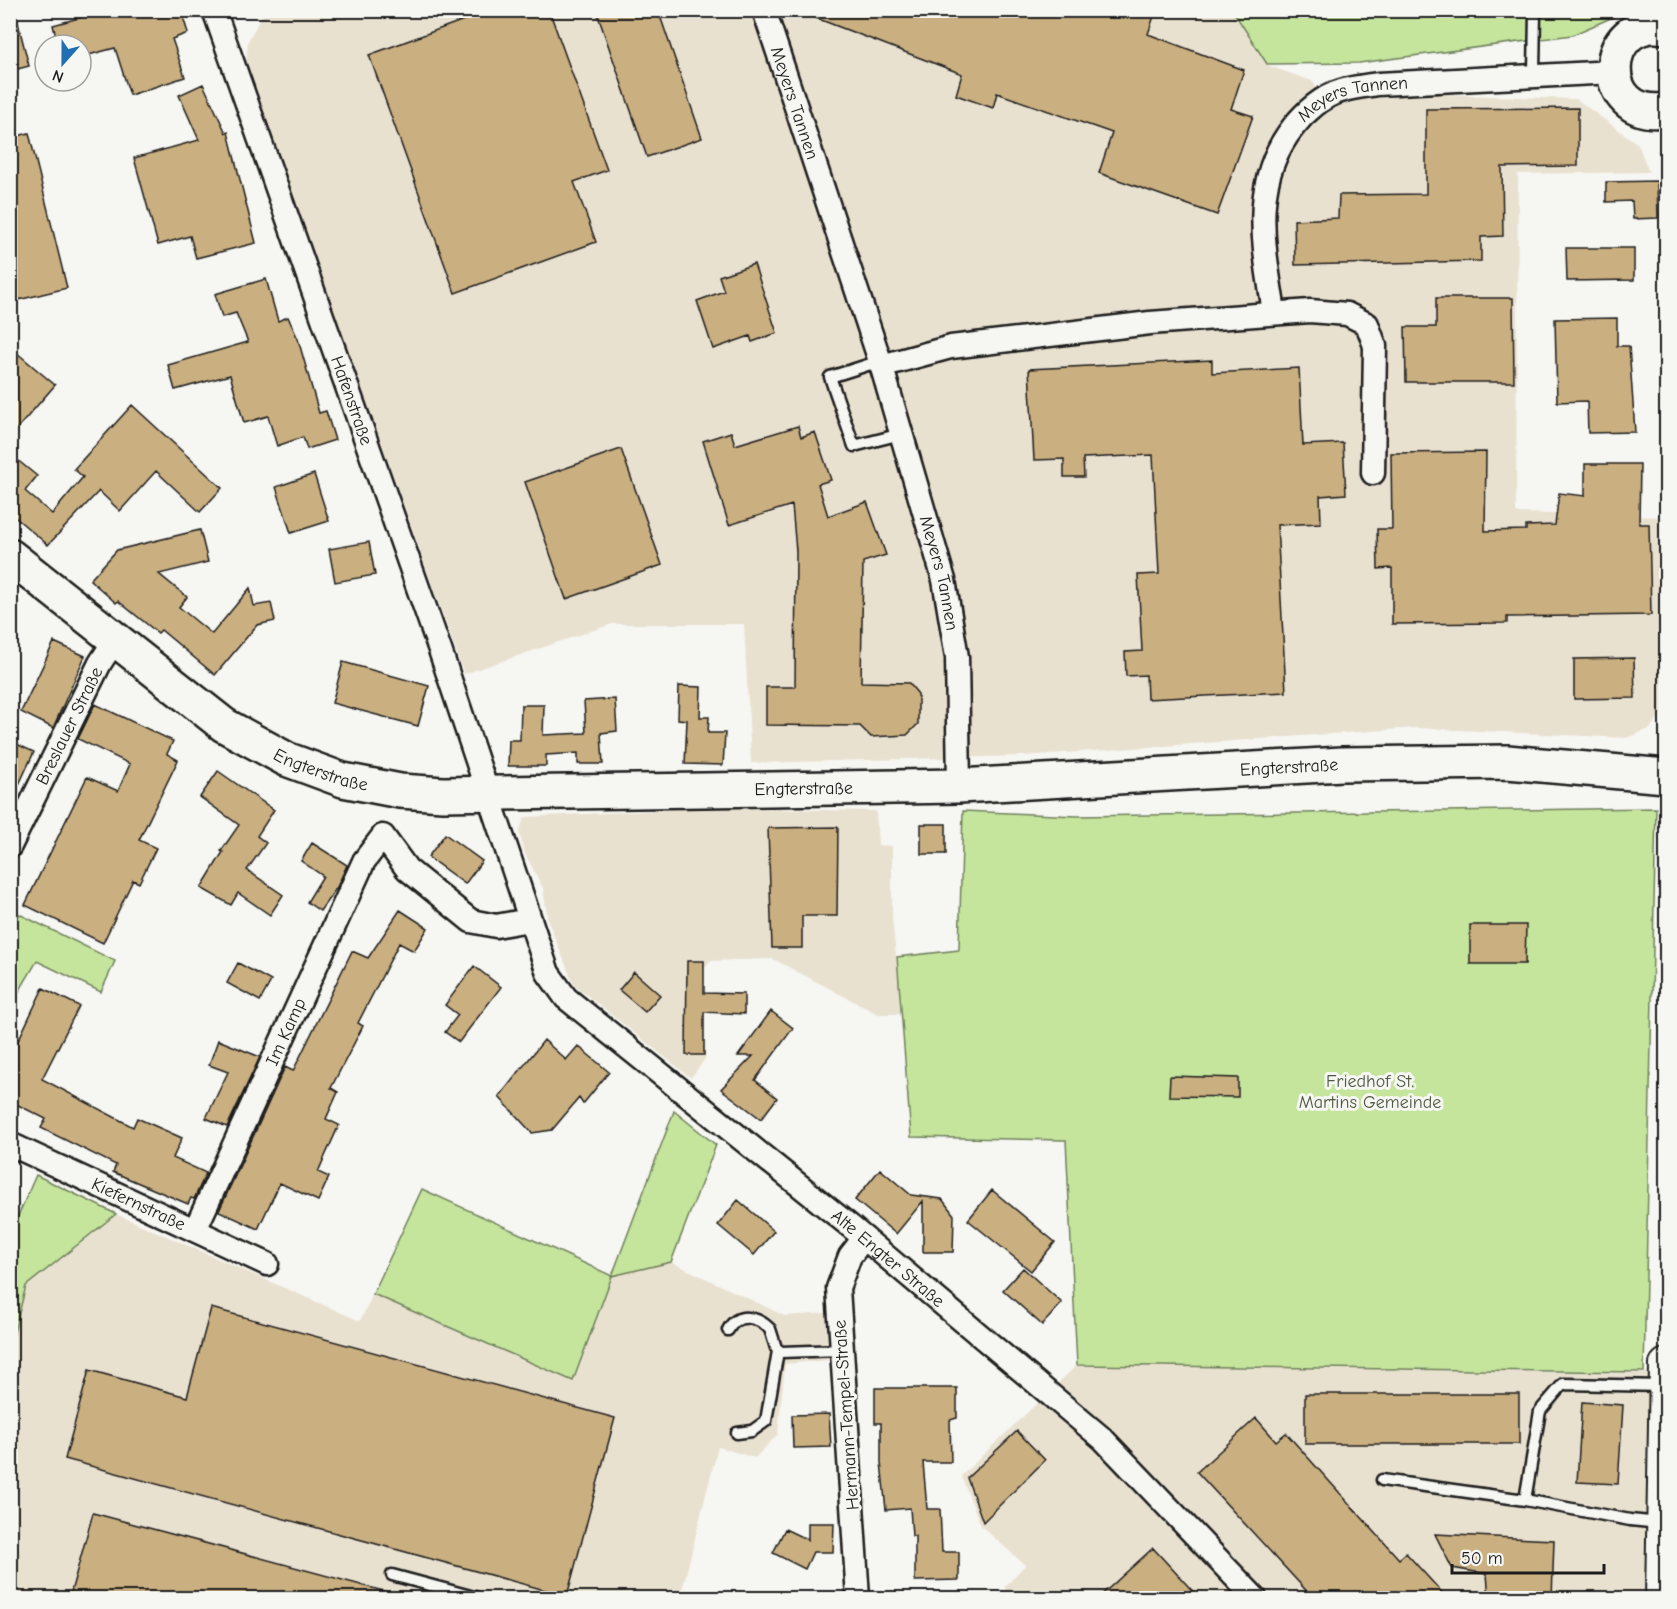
<svg xmlns="http://www.w3.org/2000/svg" width="1677" height="1609" viewBox="0 0 1677 1609" font-family="'Comic Neue',sans-serif">
	<style>
		.built { fill: #e9e1d0 }
		.green { fill: #c5e59d; stroke: #70805c; stroke-width: 1.5 }
		.building { fill: #caaf80; stroke: #1c1c1c; stroke-width: 1.5 }
		.lines { fill: none; stroke-linecap: round; stroke-linejoin: round }
		.service-casing { stroke: #1c1c1c; stroke-width: 15 }
		.minor-casing { stroke: #1c1c1c; stroke-width: 27 }
		.secondary-casing { stroke: #1c1c1c; stroke-width: 36 }
		.primary-casing { stroke: #1c1c1c; stroke-width: 38 }
		.service { stroke: #f6f6f2; stroke-width: 10 }
		.minor { stroke: #f6f6f2; stroke-width: 22 }
		.secondary { stroke: #f6f6f2; stroke-width: 32 }
		.primary { stroke: #f6f6f2; stroke-width: 33 }
		.labels { text-anchor: middle; stroke-width: 6; stroke-linejoin: round; paint-order: stroke }
		.street-label { font-size: 18px; fill: #1c1c1c; stroke: #f6f6f2 }
		.park-label { font-size: 18px; fill: #4f5843; stroke: #f6f6f2 }
	</style>
	<rect width="100%" height="100%" fill="#f6f6f2"/>
	<filter id="ink" filterUnits="userSpaceOnUse"><feTurbulence type="fractalNoise" baseFrequency=".0167" numOctaves="2"/><feDisplacementMap in="SourceGraphic" scale="12" xChannelSelector="R" yChannelSelector="G"/><feConvolveMatrix kernelMatrix="1 2 1 2 8 2 1 2 1" color-interpolation-filters="sRGB"/></filter>
	<g filter="url(#ink)">
		<path class="built" d="M1233 10 1269 66 1312 81 1330 108 1365 99 1436 94 1576 99 1638 144 1649 172 1518 174 1516 513 1664 517 1662 712 1650 729 1626 738 1415 728 1023 756 751 763 744 624H612L464 674 253 85 246 62 248 41 262 15 278 11Z
			M706 808 876 811 878 845 892 846V918L902 1014H878L773 959 710 961 704 969 705 1059 691 1078 574 985 548 921 543 888 525 854 519 832 525 817Z
			M674 1111 716 1145 671 1262 785 1316 826 1313 829 1360 785 1364 778 1434 755 1458 718 1447 680 1598H11V1344L26 1286 116 1214 360 1321 373 1294 573 1381Z
			M1077 1365 1666 1373V1598H1007L1005 1587 1025 1565 981 1526 961 1476Z"/>
		<path class="green" d="M1233 11H1627L1572 35 1359 63 1267 64Z
			M1656 808 1644 1372 1077 1365 1066 1140 911 1137 897 957 959 950 963 811 1077 816Z
			M11 910 115 961 101 992 37 961 11 1005Z
			M674 1111 716 1145 671 1262 612 1276 573 1381 373 1294 422 1189 612 1276Z
			M36 1175 116 1214 26 1286 11 1344V1232Z"/>
		<path class="building" d="M108 10H181L188 33 172 39 185 77 130 95 115 48 81 57V45H58L53 25Z
			M491 10H549L607 170 574 182 596 242 455 293 369 55Z
			M596 10H658L702 138 647 157Z
			M795 10H1156L1148 34 1244 70 1231 109 1253 116 1217 215 1099 173 1112 133 997 93 993 108 956 95 962 74Z
			M16 15 29 66 10 71V16Z
			M203 84 226 133 228 132 256 243 196 258 190 236 158 245 134 158 199 140 179 95Z
			M1578 108V166L1502 167 1503 236 1481 237V261L1295 265 1294 220 1338 218 1339 195 1426 194V109Z
			M29 133 67 288 10 302V138Z
			M1657 181 1658 218 1633 219 1632 201 1606 202V182Z
			M1566 248H1634V280L1567 281Z
			M754 264 777 333 752 342 750 336 713 349 697 301 724 291 719 276Z
			M266 279 278 321 288 317 298 339 319 413 326 411 335 440 307 449 303 437 277 446 268 416 244 423 230 375 175 390 168 365 248 342 236 313 222 317 215 294Z
			M1436 298H1513L1514 382H1406L1405 327H1436Z
			M1617 318V346H1629L1635 432 1588 433 1587 401 1557 402 1555 319Z
			M10 347 55 385 10 437Z
			M1212 360V373L1299 368 1303 445 1343 443 1346 494 1320 496 1321 523 1277 525 1286 692 1147 699 1146 675 1126 676 1125 652 1142 651 1138 575 1159 574 1153 455 1083 458 1084 477H1064V459L1034 460 1029 369Z
			M132 405 222 488 200 512 156 471 120 511 99 491 48 545 10 513V454L37 476 25 491 52 514 83 477 74 469Z
			M798 426 801 437 815 432 831 480 818 484 828 516 867 502 886 555 863 562 861 682 909 683 918 694V724L907 735 871 737 860 726 766 725V687H795L796 551 792 505 729 525 703 441 731 432 735 445Z
			M621 449 662 565 566 599 525 482Z
			M1486 452 1485 531 1526 530V526L1555 525 1559 493 1585 496V464H1640L1639 524H1649L1651 615 1507 617V623L1392 624V568L1378 569 1377 529H1392L1391 453Z
			M314 474 329 521 291 533 276 487Z
			M200 530 208 562 159 574 187 597 179 607 212 634 250 588 254 606 271 603 275 621 257 625 215 675 161 630 158 633 118 601 116 603 90 580 117 550Z
			M369 542 375 575 335 582 329 549Z
			M54 642 85 656 53 728 21 712Z
			M1634 658 1635 698 1574 699V659Z
			M343 662 429 686 418 726 332 703Z
			M679 686 701 687 700 717H709L708 733H725L723 765 685 764 687 720 678 719Z
			M615 699 617 731 601 733 603 764H578V753L546 755V766H508L509 740H520L521 705H544L543 735 586 733 584 701Z
			M95 704 173 741 167 754 178 760 139 840 156 848 139 883 133 880 103 943 25 905 87 777 118 791 130 764 78 739Z
			M10 741 34 752 10 804Z
			M218 771 274 810 257 836 266 843 247 870 283 895 270 915 238 893 231 905 201 888 223 852 221 851 239 825 200 797Z
			M921 824H946V854H921Z
			M838 827 837 916H802V948H772L768 828Z
			M445 834 482 861 465 884 428 857Z
			M312 843 347 865 337 887 320 911 307 902 323 876 301 861Z
			M400 910 428 928 414 951 399 943 358 1023 363 1026 331 1088 338 1092 326 1119 339 1125 318 1172 329 1177 318 1201 280 1183 258 1229 219 1211 285 1067 293 1071 352 951 368 958Z
			M1470 925H1526L1525 964H1470Z
			M687 961H704V993L744 994V1014L704 1012V1055H686Z
			M238 963 271 981 260 1001 227 983Z
			M474 966 501 987 459 1042 445 1032 458 1015 445 1005Z
			M634 972 660 995 645 1012 619 990Z
			M43 988 79 1006 42 1079 133 1127 137 1118 182 1138 173 1158 206 1173 194 1199 191 1198 188 1204 113 1172 116 1165 41 1128 46 1119 10 1101V1058Z
			M771 1011 793 1028 755 1080 777 1098 761 1119 721 1089 753 1056H738Z
			M218 1040 260 1057 227 1127 206 1118 228 1072 209 1065Z
			M544 1040 566 1060 578 1046 609 1072 583 1104 579 1098 552 1130 532 1133 499 1097Z
			M1170 1076 1238 1078V1097L1169 1096Z
			M880 1169 911 1195 942 1199 954 1215 953 1252H923V1201L896 1234 855 1200Z
			M992 1190 1055 1242 1031 1271 968 1220Z
			M738 1200 774 1231 754 1255 718 1225Z
			M1023 1268 1062 1303 1042 1325 1003 1290Z
			M211 1308 615 1418 567 1596 65 1459 89 1370 187 1397Z
			M875 1388H957V1418L950 1420 951 1462H923L927 1509H940L942 1552H959V1580L915 1581V1536H912L910 1508 886 1510 881 1462V1423H875Z
			M1305 1394H1519V1444H1305Z
			M1582 1402 1623 1405 1618 1484 1577 1482Z
			M829 1414 831 1447 793 1448 792 1415Z
			M1256 1418 1276 1441 1286 1433 1399 1559 1406 1553 1448 1599H1314L1197 1472Z
			M1017 1431 1045 1460 983 1522 967 1478Z
			M93 1513 391 1593 390 1599H69Z
			M808 1523H834L833 1552H813L805 1569 773 1553 785 1529 808 1540Z
			M1435 1534 1554 1540 1552 1599H1489L1487 1574 1452 1568Z
			M1153 1548 1200 1599H1097Z"/>
		<g class="lines">
			<g class="service-casing">
				<path id="service" d="M1534 75 1535 10
					M880 361 830 377 854 446 901 434
					M728 1330C738 1311 758 1317 770 1329L776 1348 781 1352 842 1350
					M737 1433 752 1431 766 1421 778 1351
					M1382 1480 1525 1500 1630 1520 1660 1523
					M1525 1500 1540 1411 1563 1384 1663 1386
					M392 1575 478 1598"/>
			</g>
			<g class="minor-casing">
				<g id="minor">
					<path id="s1" d="M214 10 440 650 548 973 566 998 850 1226 1103 1439 1255 1598"/>
					<path id="s2" d="M764 10 880 361 944 580 957 657 959 786"/>
					<path id="s3" d="M1274 312C1264 247 1249 182 1294 126 1305 112 1323 96 1341 91 1353 87 1366 86 1378 84L1614 72"/>
					<path d="M881 366 951 347 1150 323 1310 311 1347 314 1367 324 1375 346 1373 473"/>
					<path id="s4" d="M10 846 100 663 115 640"/>
					<path id="s5" d="M10 1144 267 1264"/>
					<path id="s6" d="M195 1230 364 861 383 836 407 869 471 921 496 926 529 920"/>
					<path d="M858 1598 838 1288 850 1256 864 1238"/>
				</g>
			</g>
			<g class="secondary-casing">
				<path id="secondary" d="M1662 1598 1666 1365"/>
			</g>
			<g class="primary-casing">
				<g id="primary">
					<path d="M1666 27C1599 14 1595 121 1666 110"/>
					<path id="s7" d="M10 556 224 725 286 759 343 780 400 791 443 794 959 786 1342 764 1507 762 1666 776"/>
				</g>
			</g>
			<use href="#service" class="service"/>
			<use href="#minor" class="minor"/>
			<use href="#secondary" class="secondary"/>
			<use href="#primary" class="primary"/>
		</g>
	</g>
	<g class="labels">
		<g class="street-label">
			<text dy="6" stroke="none"><textPath href="#s2" startOffset="98">Meyers Tannen</textPath></text>
			<text dy="6" stroke="none"><textPath href="#s3" startOffset="262">Meyers Tannen</textPath></text>
			<text dy="6" stroke="none"><textPath href="#s1" startOffset="414">Hafenstraße</textPath></text>
			<text dy="6" stroke="none"><textPath href="#s2" startOffset="590">Meyers Tannen</textPath></text>
			<text dy="6" stroke="none"><textPath href="#s4" startOffset="134">Breslauer Straße</textPath></text>
			<text dy="6" stroke="none"><textPath href="#s7" startOffset="380">Engterstraße</textPath></text>
			<text dy="6" stroke="none"><textPath href="#s7" startOffset="1352">Engterstraße</textPath></text>
			<text dy="6" stroke="none"><textPath href="#s7" startOffset="866">Engterstraße</textPath></text>
			<text dy="6" stroke="none"><textPath href="#s6" startOffset="218">Im Kamp</textPath></text>
			<text dy="6" stroke="none"><textPath href="#s5" startOffset="142">Kiefernstraße</textPath></text>
			<text dy="6" stroke="none"><textPath href="#s1" startOffset="1464">Alte Engter Straße</textPath></text>
			<text transform="translate(846 1415) rotate(-94)" y="6">Hermann-Tempel-Straße</text>
		</g>
		<g class="park-label">
			<text x="1370" y="1087">Friedhof St.<tspan x="1370" dy="21">Martins Gemeinde</tspan></text>
		</g>
	</g>
	<rect width="1677" height="1609" fill="none" stroke="#f6f6f2" stroke-width="36"/>
	<rect x="18" y="18" width="1641" height="1573" fill="none" stroke="#1c1c1c" stroke-width="2" filter="url(#ink)"/>
	<g transform="translate(63 63) rotate(201)"><circle r="28" fill="#f6f6f2" stroke="#9f9f9c" stroke-width="1.5"/>
	<path d="M0-4.5L10 22L0 15L-10 22Z" fill="#1f6fb2"/>
	<text y="-9" font-size="16" font-weight="bold" text-anchor="middle" fill="#1c1c1c">N</text>
	</g>
	<path d="M1452 1564v9h152v-9" fill="none" stroke="#1c1c1c" stroke-width="3"/>
	<text x="1461" y="1564" font-size="18" fill="#1c1c1c" stroke="#f6f6f2" stroke-width="4.5" paint-order="stroke">50 m</text>
</svg>
